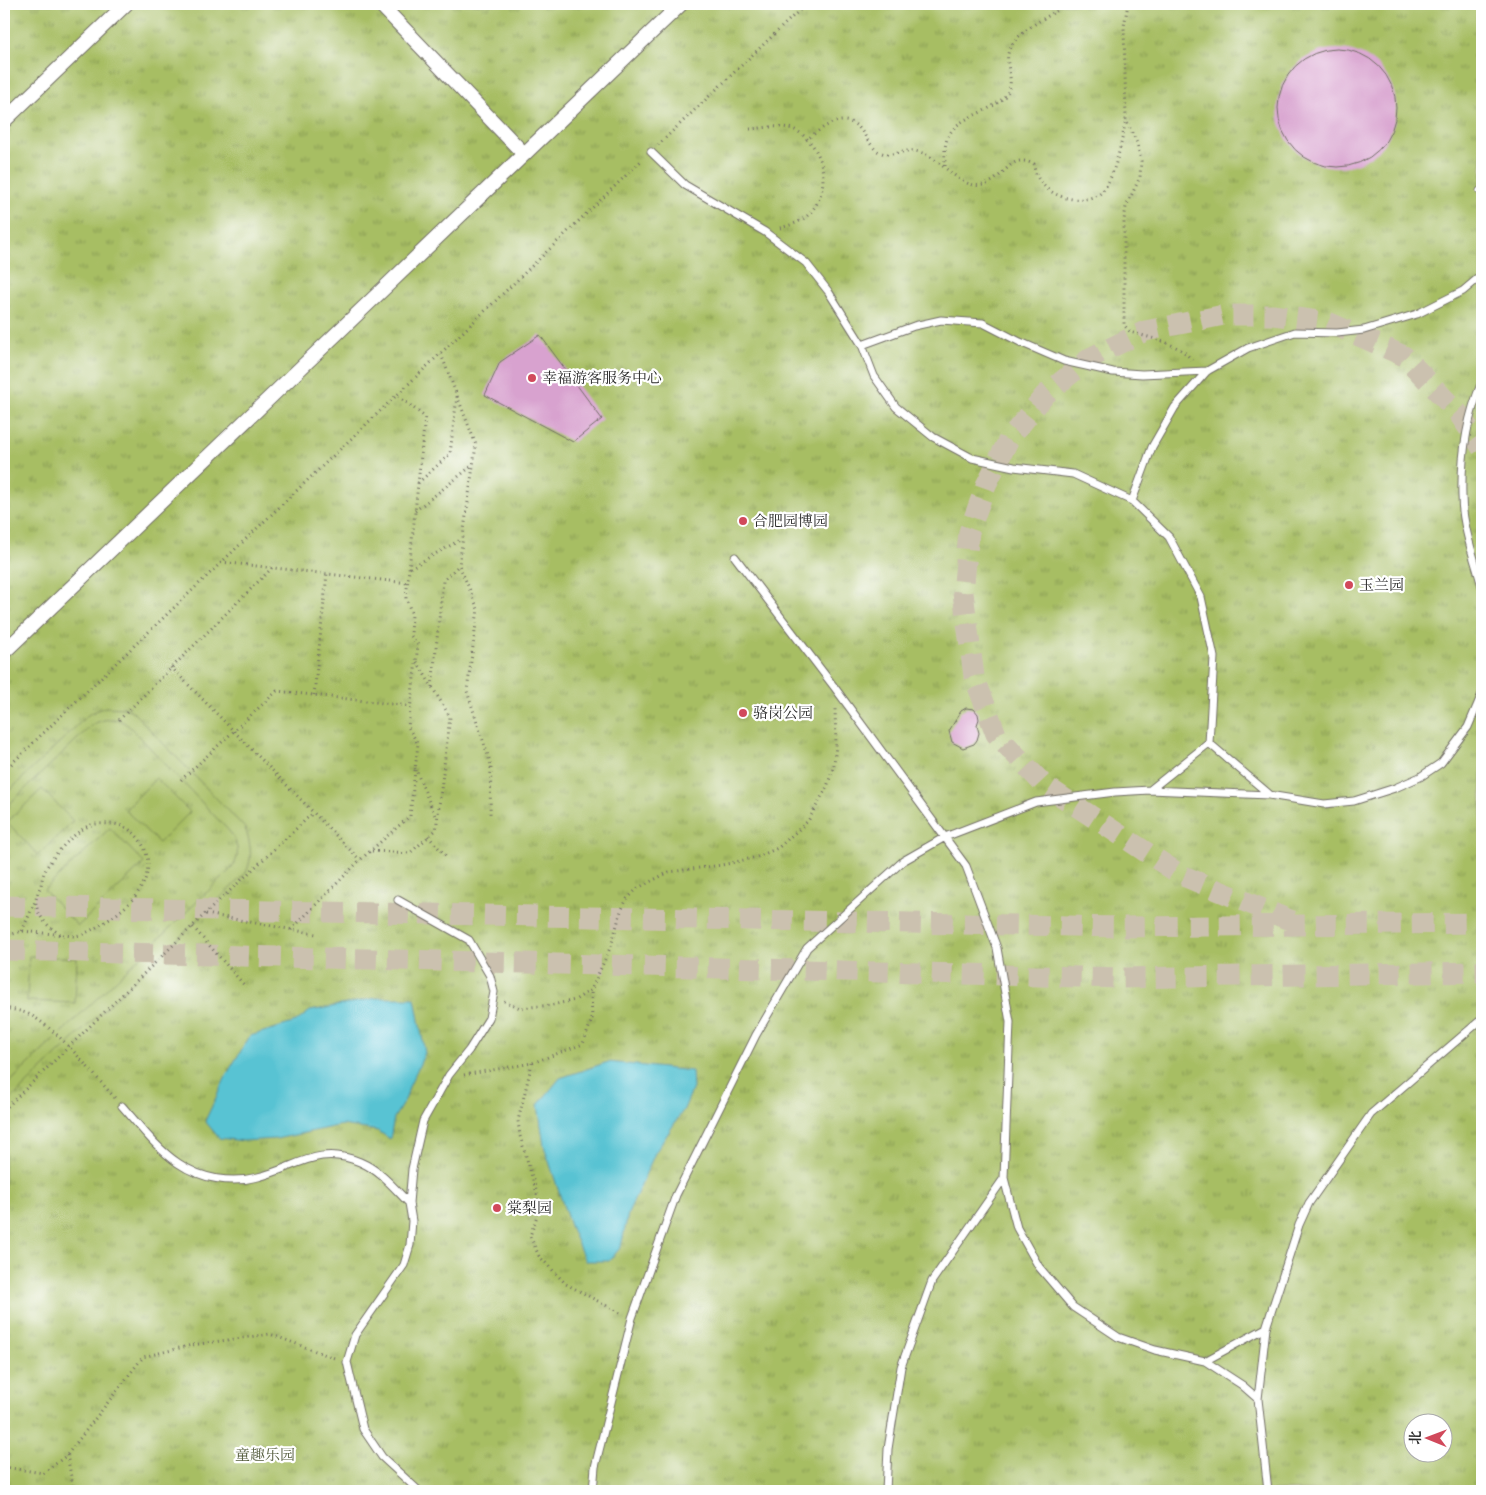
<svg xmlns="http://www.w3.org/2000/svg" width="1486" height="1495" viewBox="0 0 1486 1495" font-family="'IM FELL Double Pica','Noto Serif SC',serif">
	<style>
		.park { fill: url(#park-tufts); stroke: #697448; fill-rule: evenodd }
		.garden { fill: #a7be64; stroke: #697448 }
		.water { fill: #58c3d3; stroke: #42777f }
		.building { fill: #d8a2cf }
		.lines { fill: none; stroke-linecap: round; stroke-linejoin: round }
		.primary-tunnel { stroke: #cbc1af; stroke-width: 21; stroke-dasharray: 21 11; stroke-linecap: butt }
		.service-casing { stroke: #716d65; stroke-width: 9 }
		.minor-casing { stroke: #716d65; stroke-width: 16 }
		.path { stroke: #716d65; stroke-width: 3; stroke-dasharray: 1 4; stroke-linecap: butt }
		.service { stroke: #fff; stroke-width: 7 }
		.minor { stroke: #fff; stroke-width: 14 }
		.poi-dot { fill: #d1495b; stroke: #fff; stroke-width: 2 }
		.labels { text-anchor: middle; stroke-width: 4.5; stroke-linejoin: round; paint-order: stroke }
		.poi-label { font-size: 15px; fill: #2b2b2b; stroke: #fff; text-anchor: start }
		.park-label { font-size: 15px; fill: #565e3f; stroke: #fff }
	</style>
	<defs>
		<pattern id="park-tufts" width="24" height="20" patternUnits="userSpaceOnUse" patternTransform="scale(1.25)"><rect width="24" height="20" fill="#a7be64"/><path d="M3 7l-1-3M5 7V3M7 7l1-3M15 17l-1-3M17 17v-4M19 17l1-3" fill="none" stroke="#889b53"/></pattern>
	</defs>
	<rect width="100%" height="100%" fill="#fff"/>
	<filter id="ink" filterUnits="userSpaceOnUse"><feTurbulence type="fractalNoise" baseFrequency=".02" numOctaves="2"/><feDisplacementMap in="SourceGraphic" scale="10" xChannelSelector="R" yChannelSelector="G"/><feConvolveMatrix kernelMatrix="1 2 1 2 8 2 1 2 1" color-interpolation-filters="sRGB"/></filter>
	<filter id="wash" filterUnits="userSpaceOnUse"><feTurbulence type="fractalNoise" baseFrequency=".0096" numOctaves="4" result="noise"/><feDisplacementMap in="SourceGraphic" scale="20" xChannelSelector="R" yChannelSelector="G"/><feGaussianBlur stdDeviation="1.12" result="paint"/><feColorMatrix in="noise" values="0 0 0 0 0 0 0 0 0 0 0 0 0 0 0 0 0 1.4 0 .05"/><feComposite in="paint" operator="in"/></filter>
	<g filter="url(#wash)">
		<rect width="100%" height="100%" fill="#f3e7d0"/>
		<path class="park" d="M4 4H1482V1491H4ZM1414 1422H1444V1452H1414Z"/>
		<path class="garden" d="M105 707 125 708 132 711 245 828C251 845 253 857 246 873L4 1106V1088L232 868C241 855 238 843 229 831L132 729C118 716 110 717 93 724L4 809V796L89 714Z
			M156 778 190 812 159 843 125 810Z
			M42 789 73 821 38 855 7 822Z
			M110 828 144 863 78 926 44 890Z
			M29 956 77 958 75 1003 27 1001Z"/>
		<path class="water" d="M376 998H415L425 1053 409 1087 406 1098 394 1118 390 1139 378 1131 342 1125 276 1139 243 1141 219 1138 205 1121 228 1072 250 1036 296 1022 310 1011Z
			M608 1062 692 1071 693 1088 684 1109 655 1153 628 1214 621 1247 609 1261H585L570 1226 544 1146 538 1105 560 1078Z"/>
		<g id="blocks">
			<path class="building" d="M1278 108a59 59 0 1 1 118 0a59 59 0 1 1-118 0Z
				M540 335 602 419 573 442 485 395 500 362Z
				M966 708 974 709 978 714 979 719 977 725 979 733 977 740 974 744 963 748 952 742 949 731 961 711Z"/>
		</g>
	</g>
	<g filter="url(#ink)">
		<use href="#blocks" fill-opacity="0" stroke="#716d65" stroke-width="1"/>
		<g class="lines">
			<path class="primary-tunnel" d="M4 906 1122 927 1482 923
				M1292 921 1181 875 1044 785 996 734 974 676 963 593 969 532 986 485 1009 439 1045 395 1090 358 1145 331 1224 315H1273L1328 322 1404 356 1459 414 1482 448
				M4 950 1121 978 1482 972"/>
			<g class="service-casing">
				<path id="service" d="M651 152 685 185 765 232 806 263 828 291 862 345 874 376 896 407 933 437 972 458 1014 467 1073 474 1132 501 1169 537 1201 597 1214 657 1209 743 1150 790
					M1480 191 1482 190
					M862 345 914 326 941 320 983 323 1020 342 1064 361 1113 372 1142 374 1207 371
					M1482 382C1467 417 1461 458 1462 496 1462 525 1474 558 1482 586
					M1132 501 1152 447 1175 407 1207 371 1248 348 1295 332 1337 333 1364 330 1417 314 1463 291 1482 275
					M735 557 835 688 966 866 997 948 1010 1022 1004 1178 1017 1228 1039 1267 1073 1307 1118 1337 1155 1350 1205 1361 1242 1385 1258 1399
					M1209 743 1269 794
					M398 900 469 940 490 976 494 992 489 1018 469 1050 449 1075 423 1121 412 1169 409 1203 412 1221 410 1245 404 1265 355 1335 347 1362 363 1429 382 1457 419 1491
					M122 1106C139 1125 156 1148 178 1163 201 1179 231 1184 258 1177 296 1168 318 1144 360 1162 381 1171 394 1188 409 1203
					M1266 1328 1258 1399 1268 1491
					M1205 1361 1266 1328 1299 1225 1309 1203 1371 1114 1482 1019
					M593 1491 595 1467 632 1318 676 1195 756 1035 807 948 903 861 945 837 1036 802 1115 792 1150 790 1269 795 1324 804 1354 801 1395 788 1420 777 1441 763 1468 727 1482 694
					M886 1491 888 1449 901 1367 932 1281 1004 1178"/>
			</g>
			<g class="minor-casing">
				<path id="minor" d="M380 4 524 154
					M4 121 126 4
					M4 652 681 4"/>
			</g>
			<path class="path" d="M1128 4 1124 26 1126 120 1137 143 1141 161 1140 177 1126 207 1124 220V325L1130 332C1146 337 1185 344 1192 362
				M4 7 19 4
				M750 129C764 128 781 124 795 130 826 146 833 192 807 216 799 223 790 225 780 228
				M806 140C820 130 839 112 857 126 861 129 865 136 868 141 872 145 876 152 882 153 893 157 904 149 915 151 936 155 949 175 967 183 997 195 1004 159 1023 161 1027 161 1031 163 1034 164 1035 190 1067 204 1090 198 1093 197 1095 197 1098 195 1114 185 1122 139 1126 120
				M658 145 806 4
				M945 166C945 158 944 147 947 139 956 115 989 115 1005 96 1018 81 1002 64 1010 48 1019 31 1042 20 1058 10L1062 4
				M441 354 476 445 459 565 478 609 467 691 491 765 490 814
				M418 483 450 454 457 396
				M415 511 473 465
				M221 562 408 583
				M410 568 462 539
				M171 667 360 860
				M432 687 443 581 459 565
				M314 695 327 574
				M119 720 272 568
				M415 768 436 818
				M4 771C216 566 431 364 643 159
				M181 780 277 691 410 706
				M428 836 446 856
				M372 851 410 853 436 830 450 717 416 660
				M206 914 316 934
				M193 927 246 987
				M291 930 360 860 410 816 418 744 408 727 418 645 411 636 412 615 406 598 425 417 397 395
				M22 931 35 902
				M4 937 22 931 74 936C85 935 95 928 105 922 131 906 162 875 141 842 135 832 125 825 113 824 106 824 98 823 91 825 76 830 51 857 45 871 43 875 42 880 41 885 39 891 35 898 36 904 39 919 49 928 62 935
				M504 1001 520 1008 552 1005 575 1000 591 990 611 946 621 911 627 899 638 888 669 872 722 865 757 857 778 848 808 821 827 787 834 765 836 744 835 709
				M4 1008C14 1010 25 1011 34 1017 63 1035 91 1072 115 1098
				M532 1063 518 1121 520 1136 538 1197 539 1210 530 1236 539 1256 566 1284 622 1314
				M464 1075 532 1063 583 1044 592 1019 591 990
				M4 1110 205 914 313 813
				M67 1455 74 1491
				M4 1467 43 1473 67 1455 143 1357 192 1345 270 1334 337 1359"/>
			<use href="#service" class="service"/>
			<use href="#minor" class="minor"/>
		</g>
	</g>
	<g class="poi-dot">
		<circle cx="532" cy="378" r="5"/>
		<circle cx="743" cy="521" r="5"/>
		<circle cx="1349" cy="585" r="5"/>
		<circle cx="743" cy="713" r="5"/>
		<circle cx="497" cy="1208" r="5"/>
	</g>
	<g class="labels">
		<g class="poi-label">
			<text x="542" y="383">幸福游客服务中心</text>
			<text x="753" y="526">合肥园博园</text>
			<text x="1359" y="590">玉兰园</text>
			<text x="753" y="718">骆岗公园</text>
			<text x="507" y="1213">棠梨园</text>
		</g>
		<g class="park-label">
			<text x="265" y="1460">童趣乐园</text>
		</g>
	</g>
	<rect width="1486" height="1495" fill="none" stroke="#fff" stroke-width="20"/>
	<g transform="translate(1428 1438) rotate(271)"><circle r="24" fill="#ffffff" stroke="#aaaaaa"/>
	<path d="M0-4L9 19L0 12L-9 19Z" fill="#d1495b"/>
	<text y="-8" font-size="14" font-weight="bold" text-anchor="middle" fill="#2b2b2b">北</text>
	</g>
</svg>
